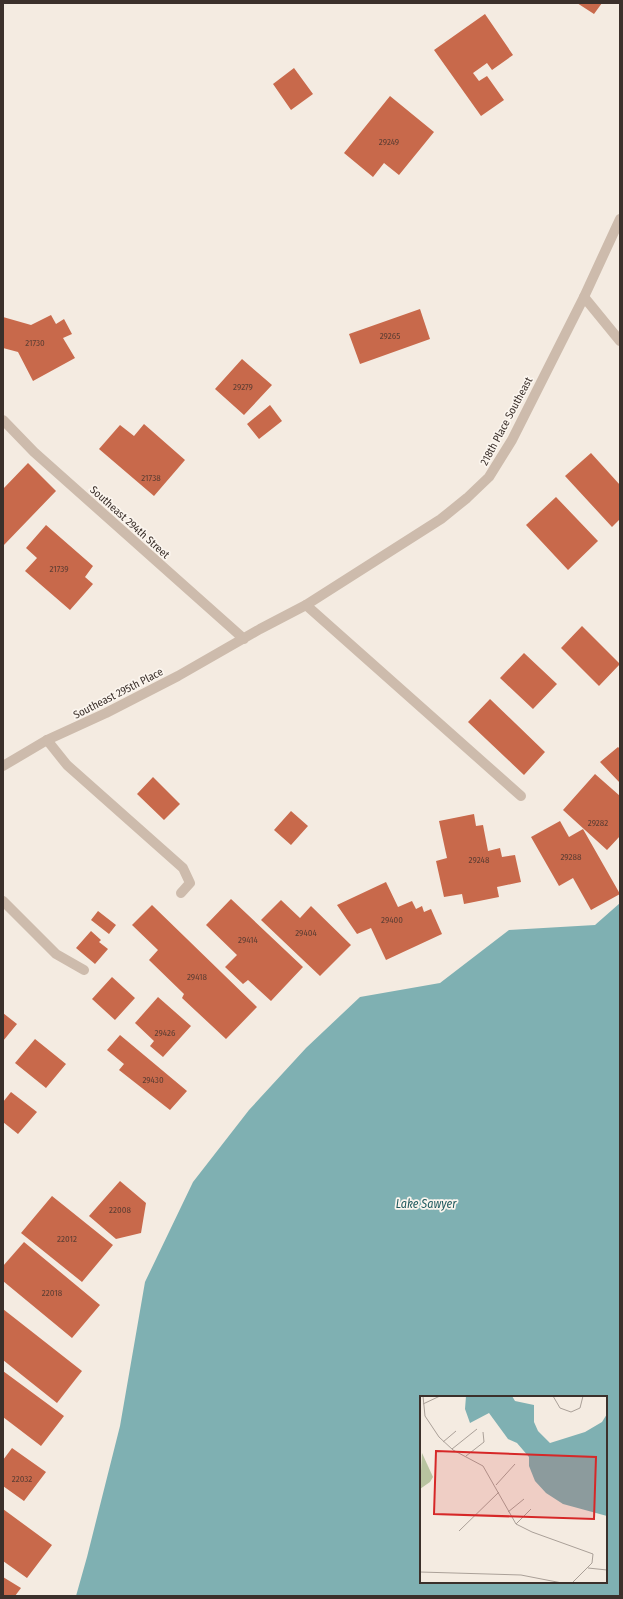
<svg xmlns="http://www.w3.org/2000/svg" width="623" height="1599" viewBox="0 0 623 1599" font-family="'Fira Sans Condensed',sans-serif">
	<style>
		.water { fill: #7fb0b2; fill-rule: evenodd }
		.building { fill: #c8694b }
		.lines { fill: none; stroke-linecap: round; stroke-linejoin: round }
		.service { stroke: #cdbbac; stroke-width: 10 }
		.minor { stroke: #cdbbac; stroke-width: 10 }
		.labels { text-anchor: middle; stroke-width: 3.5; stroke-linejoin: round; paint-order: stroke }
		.number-label { font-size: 9px; fill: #5e3e33 }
		.street-label { font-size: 11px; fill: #3b302b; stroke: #fbf5ee }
		.water-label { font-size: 12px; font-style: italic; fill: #1f5a5e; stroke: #fbf5ee }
		.inset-road { fill: none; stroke: #aaa098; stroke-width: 1 }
		.view { fill: #d62828; fill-opacity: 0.15; stroke: #d62828; stroke-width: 2 }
		.inset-edge { fill: none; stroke: #3b302b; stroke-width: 2 }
	</style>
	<rect width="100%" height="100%" fill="#f4ebe1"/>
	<path class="water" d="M620 903V1596H76L87 1557 120 1426 145 1282 193 1182 249 1110 306 1048 360 997 440 983 509 930 595 925ZM421 1397H606V1582H421Z"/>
	<path class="building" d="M577 3H602L594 14Z
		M485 14 513 55 492 70 487 63 473 73 479 81 487 76 504 100 481 116 434 50Z
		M294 68 313 94 291 110 273 84Z
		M390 96 434 132 399 175 384 163 373 177 344 153Z
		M420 309 430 339 360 364 349 334Z
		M51 315 56 324 64 319 72 334 63 338 75 358 33 381 18 352 3 348V317L31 325Z
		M242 359 272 385 244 415 215 389Z
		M270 405 282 421 259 439 247 424Z
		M144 424 185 460 154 496 99 449 120 425 134 436Z
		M591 453 620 485V519L612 527 565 476Z
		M28 463 56 491 3 546V489Z
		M556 497 598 541 568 570 526 525Z
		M46 525 93 566 85 577 93 584 70 610 25 571 37 558 26 548Z
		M582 626 620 664 599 686 561 648Z
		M524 653 557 684 533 709 500 678Z
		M490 699 545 752 524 775 468 722Z
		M618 747 620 749V783L600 762Z
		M595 774 620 796V836L607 850 563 810Z
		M153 777 180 804 164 820 137 794Z
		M291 811 308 826 291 845 274 830Z
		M474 814 476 826 483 825 488 851 500 848 502 857 515 855 521 882 497 887 499 897 464 904 462 894 444 897 436 861 447 858 439 821Z
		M560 821 569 837 583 829 620 894 591 910 573 878 559 886 531 837Z
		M386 882 398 907 412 901 416 909 422 906 424 912 431 909 442 934 386 960 371 928 357 934 337 905Z
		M231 899 303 967 271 1001 248 980 243 984 225 967 237 955 206 925Z
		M281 900 300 918 311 906 351 945 320 976 261 920Z
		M152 905 257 1007 226 1039 182 998 184 994 149 960 158 950 132 925Z
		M98 911 116 925 109 934 91 920Z
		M91 931 101 940 99 942 108 949 95 964 76 948Z
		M112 977 135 998 115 1020 92 999Z
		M158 997 191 1026 163 1057 150 1046 154 1041 135 1023Z
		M3 1013 17 1024 3 1041Z
		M120 1035 187 1091 170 1110 119 1070 124 1064 107 1050Z
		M35 1039 66 1064 46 1088 15 1063Z
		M11 1092 37 1112 18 1134 3 1122V1102Z
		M120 1181 146 1203 141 1233 116 1239 89 1216Z
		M52 1196 113 1245 82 1282 21 1233Z
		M24 1242 100 1305 72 1338 3 1281V1266Z
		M3 1309 82 1371 57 1403 3 1360Z
		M3 1371 64 1416 41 1446 3 1417Z
		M12 1448 46 1472 24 1501 3 1486V1460Z
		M3 1509 52 1545 27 1578 3 1561Z
		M3 1577 21 1588 15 1596H3Z"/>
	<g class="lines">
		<path class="service" d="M584 297 620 341
			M306 605 521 796
			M47 740 67 765 183 868 190 883 181 893
			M3 901 56 954 84 970"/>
		<path class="minor" d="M3 420 34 452 244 639
			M3 766 47 740 106 713 178 676 260 629 306 605 441 519 467 498 489 477 512 440 584 297 620 219"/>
	</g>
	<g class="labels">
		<g class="number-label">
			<text x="389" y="145">29249</text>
			<text x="390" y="339">29265</text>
			<text x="35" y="346">21730</text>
			<text x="243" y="390">29279</text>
			<text x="151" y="481">21738</text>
			<text x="59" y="572">21739</text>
			<text x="598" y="826">29282</text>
			<text x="571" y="860">29288</text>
			<text x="479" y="863">29248</text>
			<text x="392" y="923">29400</text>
			<text x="306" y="936">29404</text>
			<text x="248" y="943">29414</text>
			<text x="197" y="980">29418</text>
			<text x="165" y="1036">29426</text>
			<text x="153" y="1083">29430</text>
			<text x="120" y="1213">22008</text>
			<text x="67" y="1242">22012</text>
			<text x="52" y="1296">22018</text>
			<text x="22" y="1482">22032</text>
		</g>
		<g class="street-label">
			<text transform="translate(506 421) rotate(-62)" y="4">218th Place Southeast</text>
			<text transform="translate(130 522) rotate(42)" y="4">Southeast 294th Street</text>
			<text transform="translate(118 693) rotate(-27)" y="4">Southeast 295th Place</text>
		</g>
		<g class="water-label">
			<text x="426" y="1208">Lake Sawyer</text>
		</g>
	</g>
	<g transform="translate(420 1396)">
		<rect width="187" height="187" fill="#f4ebe1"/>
		<path d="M2 57 13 81 10 86 0 93Z" fill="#b8c4a0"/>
		<path d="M46 0H92L95 5 114 9V26L118 35 130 47 165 36 182 26 187 18V120L143 108 126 97 115 85 109 70V61L97 47 88 43 69 17 50 27 45 13Z" fill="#7fb0b2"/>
		<path class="inset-road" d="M3 0 5 20 19 41 33 54 63 70 96 128 112 136 173 158 172 167 152 187M133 0 140 12 151 16 160 12 163 0M3 8 20 0M23 46 36 35M32 53 57 33M46 60 64 46 63 36M76 89 95 68M88 116 104 103M96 128 111 113M39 135 79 96M168 172 187 174M0 176 101 179 142 187"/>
		<path class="view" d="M16 55 176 61 174 123 14 118Z"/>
		<rect width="187" height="187" class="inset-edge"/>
	</g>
	<rect width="623" height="1599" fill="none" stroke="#3b302b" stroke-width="8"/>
</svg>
